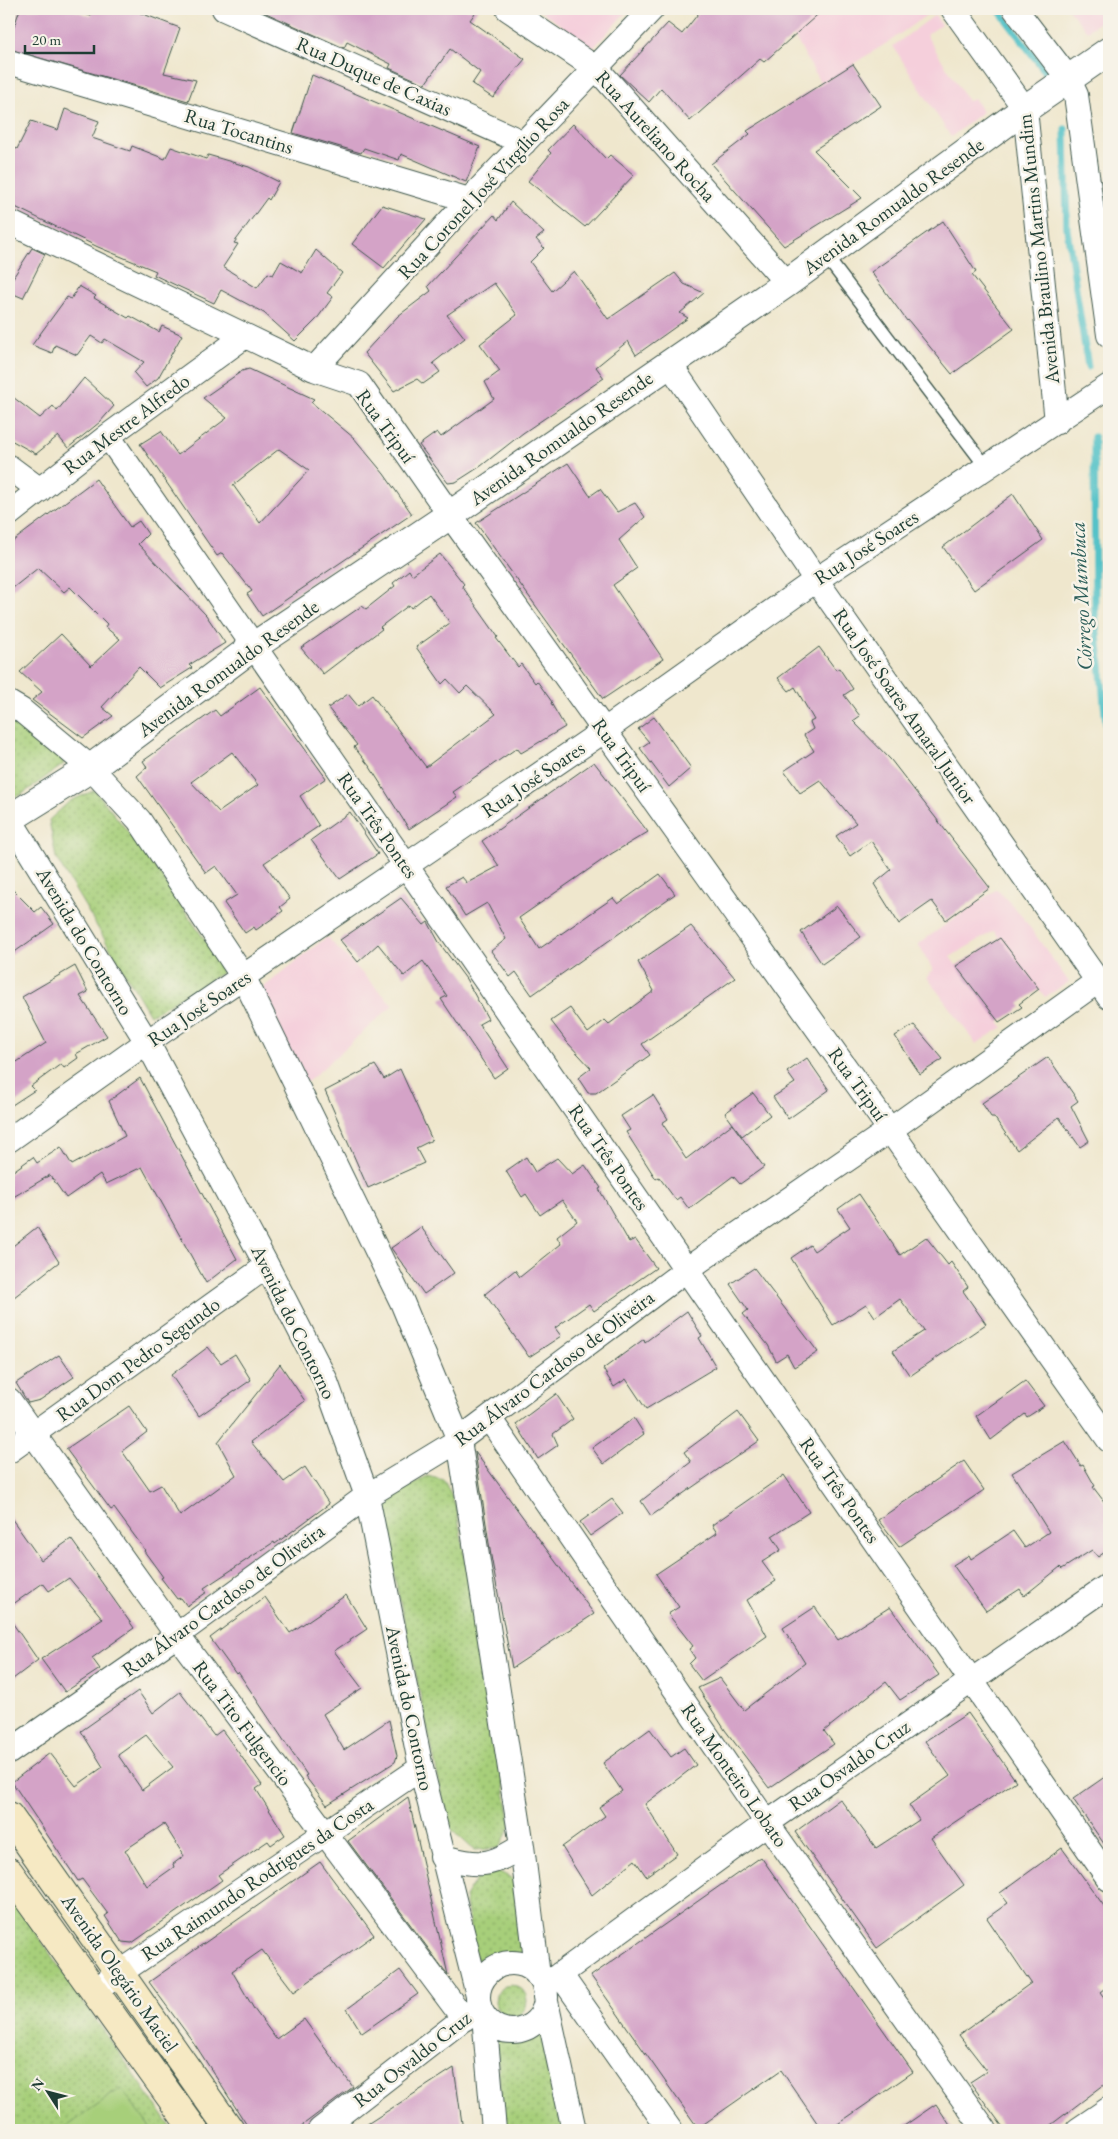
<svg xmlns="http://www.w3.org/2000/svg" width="1118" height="2139" viewBox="0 0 1118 2139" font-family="'EB Garamond',serif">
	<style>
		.built { fill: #f5cfdb }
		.grass { fill: url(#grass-dots); stroke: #638657 }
		.pitch { fill: #a7cf7a; stroke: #638657 }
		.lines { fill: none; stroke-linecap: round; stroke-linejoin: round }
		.stream { stroke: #54c2c8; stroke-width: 7 }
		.building { fill: #d4a3c7; fill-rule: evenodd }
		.service-casing { stroke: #3e564b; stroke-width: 15 }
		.minor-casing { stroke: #3e564b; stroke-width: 26 }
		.tertiary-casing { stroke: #3e564b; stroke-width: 30 }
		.secondary-casing { stroke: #3e564b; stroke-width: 30 }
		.service { stroke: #fff; stroke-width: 12 }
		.minor { stroke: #fff; stroke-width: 24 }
		.tertiary { stroke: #fff; stroke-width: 28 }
		.secondary { stroke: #f6e9c3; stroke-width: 28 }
		.labels { text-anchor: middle; stroke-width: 5; stroke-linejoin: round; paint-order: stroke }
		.street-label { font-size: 20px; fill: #1f3d34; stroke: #f7f3e8 }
		.water-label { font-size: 21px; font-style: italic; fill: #2c5e59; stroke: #f7f3e8 }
	</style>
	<defs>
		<pattern id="grass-dots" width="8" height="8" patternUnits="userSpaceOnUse" patternTransform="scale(1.25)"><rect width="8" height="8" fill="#a7cf7a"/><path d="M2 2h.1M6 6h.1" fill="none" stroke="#87a965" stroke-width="1.8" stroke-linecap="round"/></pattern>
	</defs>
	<rect width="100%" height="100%" fill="#f7f3e8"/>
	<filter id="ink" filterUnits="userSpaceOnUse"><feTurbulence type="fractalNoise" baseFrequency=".02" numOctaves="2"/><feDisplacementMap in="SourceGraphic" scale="10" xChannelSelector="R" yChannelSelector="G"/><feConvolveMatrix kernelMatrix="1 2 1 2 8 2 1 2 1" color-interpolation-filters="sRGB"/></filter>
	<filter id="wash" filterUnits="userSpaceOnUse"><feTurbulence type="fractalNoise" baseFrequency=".0096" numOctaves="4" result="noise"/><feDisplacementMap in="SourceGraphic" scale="20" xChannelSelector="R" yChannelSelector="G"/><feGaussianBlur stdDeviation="1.12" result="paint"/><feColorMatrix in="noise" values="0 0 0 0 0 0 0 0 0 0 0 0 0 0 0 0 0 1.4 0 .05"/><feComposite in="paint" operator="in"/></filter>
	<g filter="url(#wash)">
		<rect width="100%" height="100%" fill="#efe7cd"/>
		<path class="built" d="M538 9H629L593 48Z
			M824 9H935L890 41 821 84 794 36Z
			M1068 9H1109V15L1087 31Z
			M935 15 941 25 926 35 968 101 975 99 982 112 951 137 893 46Z
			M997 889 1021 915 1069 982 1045 997 994 931 950 957 1003 1027 976 1044 927 977 933 970 918 944Z
			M327 937 393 1005 303 1086 255 994Z"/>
		<path class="grass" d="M9 713 61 755 64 764 21 795 9 798Z
			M95 790 153 864 215 955 222 973 150 1015 56 858 49 820 70 801Z
			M427 1476 444 1480 456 1506 511 1826 499 1848 474 1850 449 1827 382 1519 383 1503Z
			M496 1870 513 1879 524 1893 534 1962C509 1953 500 1959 478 1972L465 1897 480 1873Z
			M9 1895 173 2130H9Z
			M495 2001a16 16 0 1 1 32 0a16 16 0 1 1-32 0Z
			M545 2019 569 2130H503L496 2037 512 2038Z"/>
		<path class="pitch" d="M121 2088 152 2130H61Z"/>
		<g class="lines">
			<path class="stream" d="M998 9 1047 74
				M1065 129 1067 229 1088 367
				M1094 437 1095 614 1109 753"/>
		</g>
		<g id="blocks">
			<path class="building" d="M20 9H70L91 16 94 9H130L180 28 164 73 196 80 188 101 9 49V41Z
				M257 9H478L470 20 525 59 493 98 472 84 480 72 450 49 425 84 389 68 391 64 347 42 344 48Z
				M702 9H824L764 62 760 59 690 121 661 88 649 102 620 75 668 23 682 34Z
				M853 64 881 106 814 150 862 198 784 246 711 164 750 134 747 131Z
				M312 75 480 147 466 182 401 154 399 160 364 148 361 153 293 133Z
				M65 109 99 121 92 138 130 151 132 146 165 159 171 147 206 159 208 155 249 167 279 182 269 200 267 198 234 243 238 244 223 267 257 288 268 273 273 275 281 261 302 273 316 250 342 273 327 293 333 297 316 320 295 341 264 313 221 290 214 303 154 275 156 271 98 247 9 204V146L17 149 31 121 58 130Z
				M573 124 606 159 610 155 634 175 585 227 528 181 551 153 548 150Z
				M511 202 544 233 536 239 544 248 530 262 552 291 574 271 608 319 675 273 684 284 704 293 680 313 688 318 636 355 628 341 596 367 604 378 523 433 481 466 456 482 448 483 419 445 437 432 441 437 494 399 485 382 500 371 480 344 517 315 494 283 447 315 465 338 433 363 440 372 423 384 417 379 394 391 364 353 398 316 431 291 428 286 494 215 498 220Z
				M382 205 426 219 384 268 352 244Z
				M943 221 976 272 972 275 1014 329 952 374 908 320 907 321 871 272Z
				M32 248 45 254 23 298 9 292V284Z
				M79 286 96 296 94 298 128 318 130 316 159 332 162 326 182 335 158 378 146 387 134 373 144 362 105 339 102 343 91 336 77 355 55 345 52 353 32 345 67 297 71 299Z
				M249 369 314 399 311 402 354 438 384 474 412 514 262 616 247 594 252 591 222 553 217 556 140 444 161 431 178 455 227 418 203 398 242 371ZM279 449 309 470 260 523 233 485Z
				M84 378 114 406 100 422 68 448 58 436 36 454 9 439V394L40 418 53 406 57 411Z
				M568 463 590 496 600 489 617 512 635 503 645 517 619 540 637 568 613 585 663 659 603 699 476 523Z
				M96 479 130 527 139 521 148 534 138 544 206 615 225 643 189 665 192 668 160 688 139 667 102 707 113 716 83 738 32 700 42 692 20 672 61 634 91 666 120 639 105 627 107 624 70 587 64 592 38 568 9 591V544Z
				M1013 494 1043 540 974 590 943 547Z
				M440 554 464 584 462 586 498 637 496 638 518 667 521 664 535 683 537 681 552 702 551 703 565 727 521 753 517 748 453 792 457 797 409 829 370 767 354 747 357 745 328 708 348 694 358 706 372 695 426 767 496 714 467 686 460 693 447 679 442 684 416 647 450 623 429 594 411 608 409 605 380 627 382 629 323 674 301 648 362 606 366 609 395 586 393 583 409 570 412 575Z
				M819 647 836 670 839 668 853 689 844 695 860 716 853 721 891 760 990 888 946 920 932 901 899 924 874 884 891 870 871 841 850 856 836 836 856 823 820 780 800 793 784 771 814 751 804 735 813 729 810 722 814 720 795 687 789 691 778 678Z
				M260 687 326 778 300 796 319 826 264 863 290 899 280 907 283 911 256 930 254 927 245 933 224 903 237 895 216 866 206 873 137 776 147 767 143 761 215 710 220 716ZM232 752 258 785 219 812 191 782Z
				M654 717 691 768 669 787 640 748 649 742 638 729Z
				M594 762 648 832 611 854 519 918 539 949 613 898 618 904 660 874 675 894 532 995 516 972 510 977 491 951 506 939 487 903 465 916 446 886 462 877 467 883 499 866 482 841Z
				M350 812 378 854 340 879 311 840Z
				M9 886 35 912 41 907 54 924 9 956Z
				M401 898 424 925 428 922 440 944 466 979 488 1019 479 1024 508 1068 494 1078 441 999 447 996 423 961 404 976 378 944 358 962 340 940Z
				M837 906 861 937 822 964 801 932Z
				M691 926 735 978 642 1044 650 1055 596 1093H588L578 1078 591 1068 567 1042 551 1021 570 1008 588 1033 605 1020 609 1024 654 991 638 962Z
				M1000 938 1039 989 1019 1004 1022 1007 999 1022 956 966Z
				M75 966 88 992 80 996 107 1036 76 1054 78 1058 64 1068 61 1064 31 1086 35 1090 9 1107V1067L46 1043 22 997Z
				M914 1025 943 1059 920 1074 895 1036Z
				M1048 1057 1078 1101 1071 1106 1089 1141 1080 1147 1059 1117 1017 1150 994 1117H991L982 1103Z
				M807 1058 829 1090 788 1119 773 1097 795 1083 787 1072Z
				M375 1065 384 1079 400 1069 432 1140 416 1148 424 1163 368 1188 325 1091Z
				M140 1078 237 1259 206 1283 142 1167 106 1184 100 1174 66 1198 50 1175 10 1199 9 1197V1174L33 1157 37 1163 61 1147 72 1165 125 1136 109 1101Z
				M753 1093 770 1115 742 1136 725 1113Z
				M653 1095 668 1119 662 1123 686 1159 732 1124 764 1167 740 1184 733 1176 689 1209 680 1197 676 1200 659 1177 656 1179 626 1132 630 1130 621 1116Z
				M526 1157 535 1172 557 1158 572 1174 585 1165 601 1188 599 1189 629 1242 635 1239 656 1268 594 1311 589 1304 555 1328 561 1336 529 1357 485 1294 515 1270 520 1277 561 1244 557 1237 577 1221 562 1200 540 1215 526 1194 522 1197 506 1171Z
				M859 1194 900 1255 926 1237 948 1265 951 1262 968 1287 963 1291 986 1324 910 1376 893 1351 924 1331 900 1299 875 1317 866 1304 833 1325 791 1258 810 1245 814 1251 850 1227 838 1209Z
				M37 1227 59 1262 9 1301V1249Z
				M421 1227 454 1273 424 1294 391 1248Z
				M754 1268 818 1352 794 1367 787 1354 776 1361 768 1345 743 1314 748 1310 730 1284Z
				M687 1311 702 1336 699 1338 716 1367 646 1409 626 1379 614 1387 603 1369 644 1339 645 1342Z
				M208 1347 221 1363 235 1354 251 1380 199 1416 171 1375Z
				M59 1355 74 1377 40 1400 28 1403 16 1383Z
				M280 1364 305 1401 251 1442 284 1482 305 1467 329 1504 275 1544 274 1542 204 1588 207 1592 187 1606 181 1598 177 1599 161 1578 163 1577 144 1551 145 1550 114 1508 111 1510 66 1449 129 1406 147 1432 122 1451 150 1491 161 1485 180 1516 236 1475 218 1442Z
				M1025 1381 1044 1406 1027 1417 1025 1414 991 1440 976 1416Z
				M556 1394 573 1419 553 1434 558 1445 538 1459 516 1424Z
				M738 1412 759 1441 651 1516 641 1501 691 1462 684 1452Z
				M634 1418 644 1434 604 1464 592 1448Z
				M1065 1441 1081 1466 1083 1465 1095 1486 1093 1487 1109 1508V1549L1098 1557 1092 1550 1062 1569 1060 1567 1024 1596 1020 1589 986 1611 953 1565 969 1555 971 1559 1013 1531 1025 1548 1049 1532 1012 1473Z
				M475 1452 594 1614 512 1668 491 1556Z
				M964 1461 984 1490 899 1547 878 1520Z
				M784 1475 809 1512 772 1536 781 1550 762 1562 776 1581 747 1600 767 1636 702 1681 689 1664 695 1658 689 1649 693 1646 668 1614 679 1607 656 1574 717 1533 712 1525Z
				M612 1499 623 1513 590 1536 580 1522Z
				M9 1515 41 1560 71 1539 134 1628 92 1658 100 1669 65 1692 41 1659 103 1619 69 1578 49 1591 43 1583 9 1607Z
				M346 1595 367 1629 334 1651 362 1688 323 1714 344 1750 389 1720 397 1756 395 1762 327 1805 305 1776 307 1775 238 1672 236 1674 210 1638 265 1597 290 1633Z
				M815 1607 838 1640 890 1607 939 1675 900 1700 886 1682 824 1731 834 1744 769 1788 725 1730 698 1688 720 1678 744 1710 805 1663 783 1628Z
				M9 1618 38 1660 9 1682Z
				M138 1691 153 1713 180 1692 214 1736 222 1730 262 1785 256 1789 285 1835 271 1845 268 1841 218 1875 222 1880 132 1943 122 1942 105 1916 108 1914 82 1879 78 1881 12 1782 50 1753 76 1786 103 1767 81 1731ZM146 1735 173 1767 142 1790 118 1755ZM164 1824 184 1856 173 1864 174 1867 147 1886 125 1850Z
				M968 1713 1016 1781 931 1838 964 1885 877 1948 795 1832 840 1799 876 1848 919 1820 909 1805 950 1776 925 1741Z
				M650 1729 671 1757 684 1748 696 1765 645 1804 677 1854 646 1876 635 1860 592 1895 562 1847 605 1816 599 1807 622 1791 603 1763Z
				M1109 1774V1851L1073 1799Z
				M408 1797 448 1975 348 1841Z
				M1062 1848 1109 1913V1985L1100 1992 1109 2004V2081L1044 2130H1005L970 2082 987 2071 959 2035 1031 1983 987 1918 1008 1903 1000 1893Z
				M761 1857 913 2072 829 2130H822L781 2070 698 2128 591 1976Z
				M320 1862 374 1935 294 1992 262 1950 232 1971 254 2009 276 2039 304 2019 353 2087 296 2130H250L196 2046 149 1982Z
				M400 1970 418 1994 362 2033 347 2009Z
				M454 2068 463 2130H358Z
				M936 2104 953 2130H898Z"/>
		</g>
	</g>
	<g filter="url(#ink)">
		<use href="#blocks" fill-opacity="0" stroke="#3e564b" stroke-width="1"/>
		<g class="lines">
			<g class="service-casing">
				<path id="service" d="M825 255 987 468"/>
			</g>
			<g class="minor-casing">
				<path id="minor" d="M224 9 524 143
					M508 9 597 69 787 283
					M953 9 1025 109 1057 422
					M1015 9 1068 78 1076 95 1109 335
					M9 62 469 200
					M9 222 314 369 359 384 450 515 890 1130 1109 1440
					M669 363 816 580 1109 997
					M314 369 469 200 652 9
					M108 436 1109 1879
					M9 467 40 490
					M9 514 108 436 245 336
					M9 703 21 710 91 768 139 820 244 978 402 1302 459 1440 522 1846 538 1976
					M9 818 147 1042 267 1266 325 1379 367 1496 421 1768 478 1995
					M9 1140 147 1042 605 730 816 580 1109 386
					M9 1400 177 1635 464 2019
					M489 1418 767 1823 985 2130
					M9 1451 267 1266
					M9 1752 177 1635 367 1496 459 1440 686 1270 890 1130 1098 981
					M442 1857C479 1866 489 1868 522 1846
					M478 1997a34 34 0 1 1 68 0a34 34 0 1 1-68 0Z
					M560 1974 670 2130
					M544 1986 767 1823 1109 1585
					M93 1991 421 1768
					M545 1997 574 2130
					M484 2016 494 2130
					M320 2130 476 2009
					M1078 2130 1109 2109"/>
			</g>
			<g class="tertiary-casing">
				<path id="tertiary" d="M9 819 91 768 254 646 450 515 787 283 1025 109 1109 51"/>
			</g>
			<g class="secondary-casing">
				<path id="secondary" d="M9 1816 230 2130
					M9 1872 194 2130"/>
			</g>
			<use href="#service" class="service"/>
			<use href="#minor" class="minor"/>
			<use href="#tertiary" class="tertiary"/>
			<use href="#secondary" class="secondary"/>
		</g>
	</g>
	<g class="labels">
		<g class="street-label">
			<text transform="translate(374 76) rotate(24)" y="7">Rua Duque de Caxias</text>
			<text transform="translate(239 131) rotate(17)" y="7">Rua Tocantins</text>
			<text transform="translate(656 136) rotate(48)" y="7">Rua Aureliano Rocha</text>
			<text transform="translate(483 188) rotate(-47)" y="7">Rua Coronel José Virgílio Rosa</text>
			<text transform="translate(893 206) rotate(-36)" y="7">Avenida Romualdo Resende</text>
			<text transform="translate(1038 249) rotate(-96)" y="7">Avenida Braulino Martins Mundim</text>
			<text transform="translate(126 424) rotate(-37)" y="7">Rua Mestre Alfredo</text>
			<text transform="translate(386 426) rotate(54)" y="7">Rua Tripuí</text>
			<text transform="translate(561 438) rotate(-35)" y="7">Avenida Romualdo Resende</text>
			<text transform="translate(866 547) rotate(-33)" y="7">Rua José Soares</text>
			<text transform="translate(228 668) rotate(-36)" y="7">Avenida Romualdo Resende</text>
			<text transform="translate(905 706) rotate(55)" y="7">Rua José Soares Amaral Junior</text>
			<text transform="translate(622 755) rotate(54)" y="7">Rua Tripuí</text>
			<text transform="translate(533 779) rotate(-34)" y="7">Rua José Soares</text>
			<text transform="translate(378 825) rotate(55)" y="7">Rua Três Pontes</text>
			<text transform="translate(85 941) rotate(59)" y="7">Avenida do Contorno</text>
			<text transform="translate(199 1008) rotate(-34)" y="7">Rua José Soares</text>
			<text transform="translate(858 1084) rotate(54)" y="7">Rua Tripuí</text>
			<text transform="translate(609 1157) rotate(55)" y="7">Rua Três Pontes</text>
			<text transform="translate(294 1322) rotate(64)" y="7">Avenida do Contorno</text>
			<text transform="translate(138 1359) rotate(-36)" y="7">Rua Dom Pedro Segundo</text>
			<text transform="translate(554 1368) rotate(-37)" y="7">Rua Álvaro Cardoso de Oliveira</text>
			<text transform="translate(840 1490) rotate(55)" y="7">Rua Três Pontes</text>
			<text transform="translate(223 1600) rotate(-36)" y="7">Rua Álvaro Cardoso de Oliveira</text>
			<text transform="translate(410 1708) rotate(78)" y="7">Avenida do Contorno</text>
			<text transform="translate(243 1723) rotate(53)" y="7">Rua Tito Fulgencio</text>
			<text transform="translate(849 1765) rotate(-35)" y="7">Rua Osvaldo Cruz</text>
			<text transform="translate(735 1775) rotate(55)" y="7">Rua Monteiro Lobato</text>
			<text transform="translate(257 1879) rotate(-34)" y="7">Rua Raimundo Rodrigues da Costa</text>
			<text transform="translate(120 1973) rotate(55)" y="7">Avenida Olegário Maciel</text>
			<text transform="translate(412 2059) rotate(-38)" y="7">Rua Osvaldo Cruz</text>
		</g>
		<g class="water-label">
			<text transform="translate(1081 596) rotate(-93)" y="7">Córrego Mumbuca</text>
		</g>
	</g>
	<rect width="1118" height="2139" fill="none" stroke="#f7f3e8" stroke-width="30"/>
	<g transform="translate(48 2092) rotate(306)" stroke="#f7f3e8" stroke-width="4" paint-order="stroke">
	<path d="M0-4L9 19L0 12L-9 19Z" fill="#1f3d34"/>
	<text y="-8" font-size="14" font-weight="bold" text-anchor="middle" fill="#1f3d34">N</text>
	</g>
	<path d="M25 45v8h69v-8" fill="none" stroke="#1f3d34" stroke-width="2.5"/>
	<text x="32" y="45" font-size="15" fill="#1f3d34" stroke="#f7f3e8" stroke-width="4" paint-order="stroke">20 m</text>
</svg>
